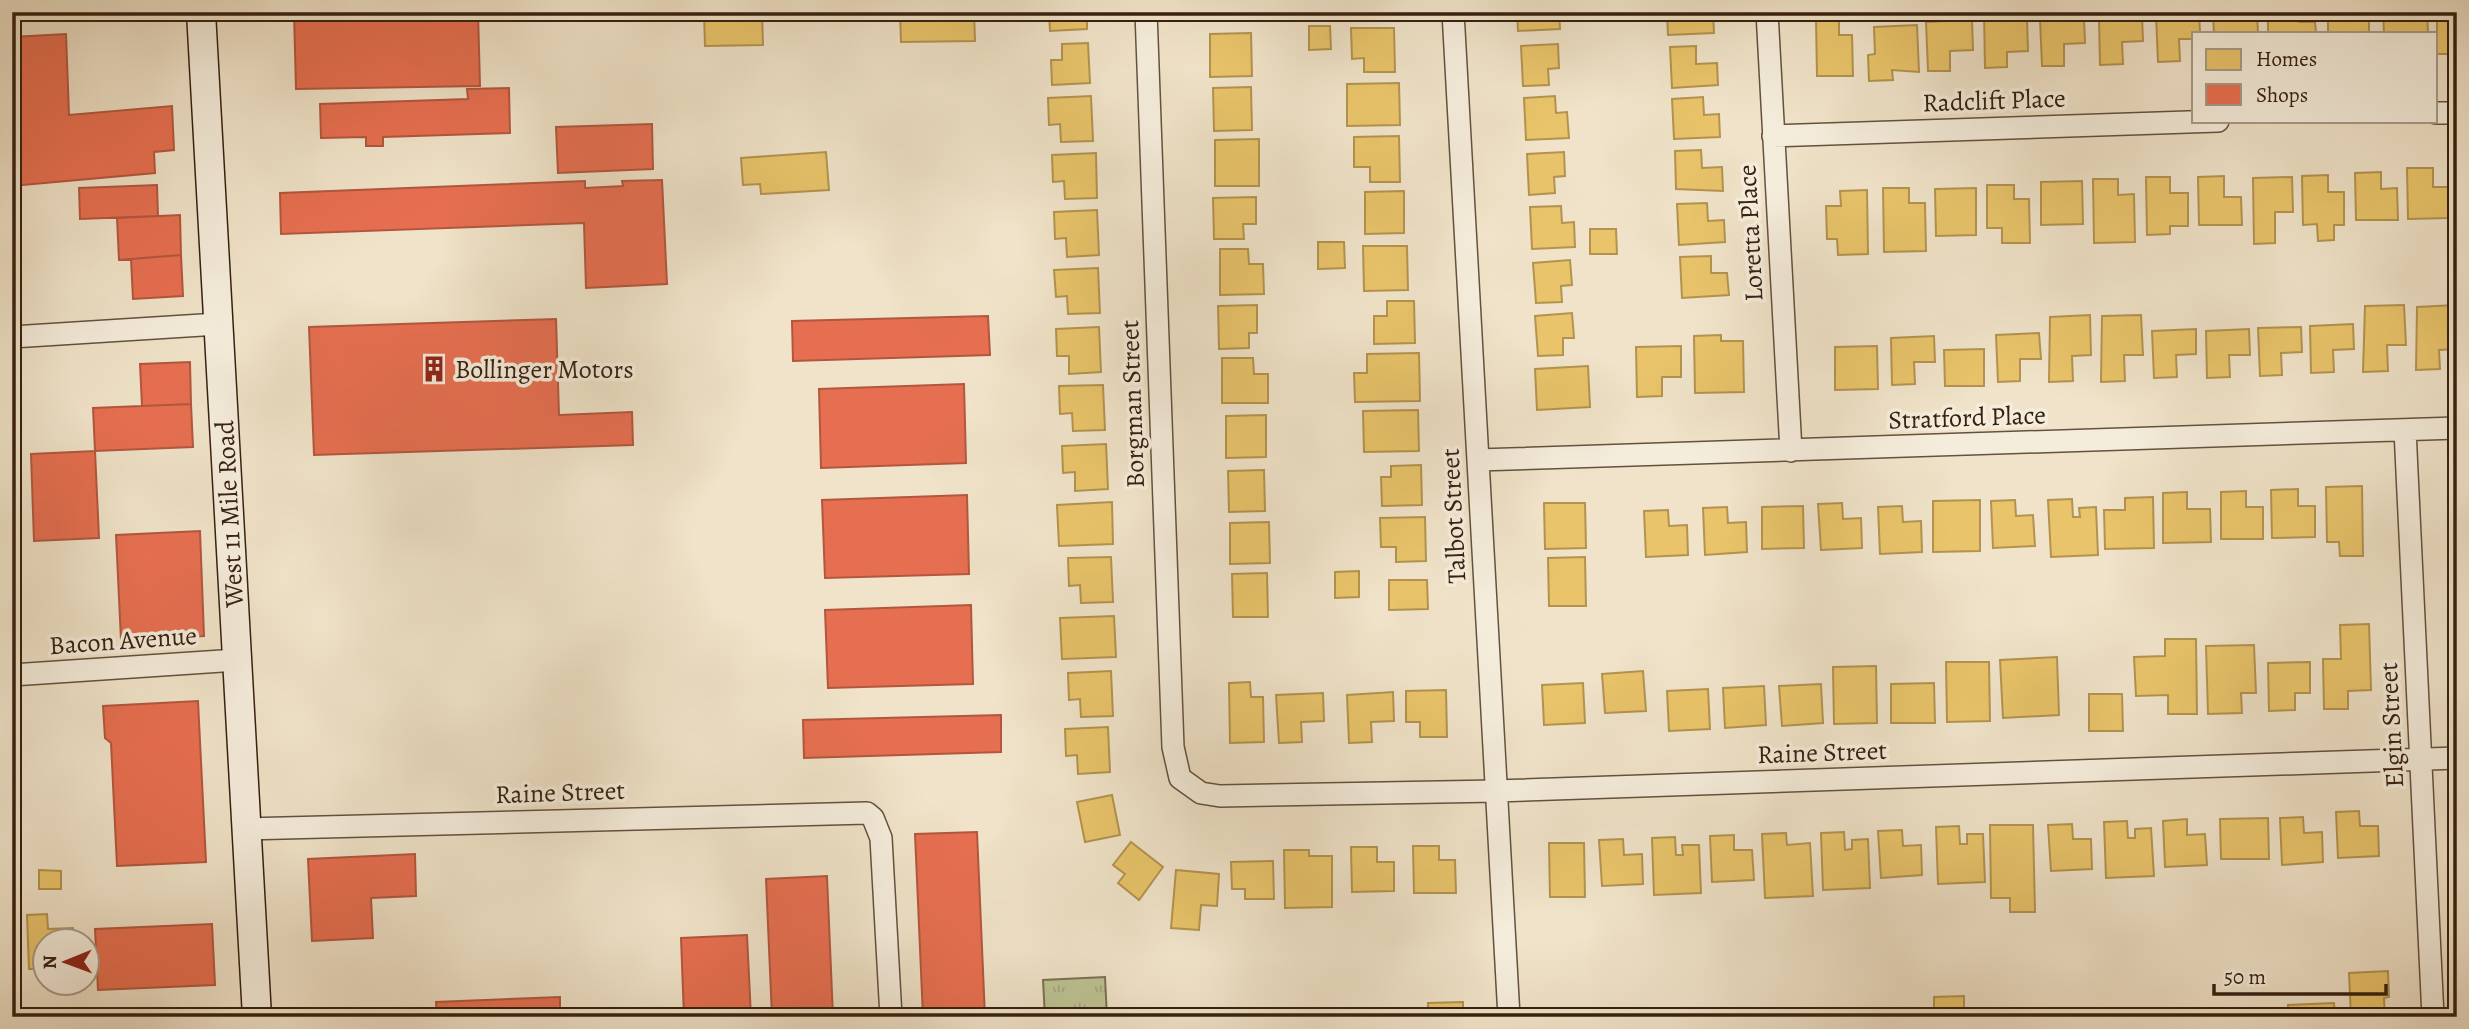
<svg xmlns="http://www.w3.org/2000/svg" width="2469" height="1029" viewBox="0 0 2469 1029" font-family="Alegreya,serif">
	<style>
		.grass { fill: url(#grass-tufts); stroke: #7a7252; stroke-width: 2 }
		.homes { fill: #e9c46a; stroke: #b3934f; stroke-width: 2 }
		.shops { fill: #e76f51; stroke: #b2573e; stroke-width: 2 }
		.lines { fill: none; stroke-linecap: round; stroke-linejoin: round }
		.street-casing { stroke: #64513e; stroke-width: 24 }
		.secondary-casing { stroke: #362010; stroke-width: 31 }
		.street { stroke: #f5eddc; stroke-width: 21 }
		.secondary { stroke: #f5eddc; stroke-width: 28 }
		.labels { text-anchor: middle; stroke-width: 7; stroke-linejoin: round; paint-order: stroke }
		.street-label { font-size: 26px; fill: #362010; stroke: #f5eddc }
		.poi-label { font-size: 26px; fill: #362010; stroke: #f5eddc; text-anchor: start }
	</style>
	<defs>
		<pattern id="grass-tufts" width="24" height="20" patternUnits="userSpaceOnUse" patternTransform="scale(1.75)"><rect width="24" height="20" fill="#bdc394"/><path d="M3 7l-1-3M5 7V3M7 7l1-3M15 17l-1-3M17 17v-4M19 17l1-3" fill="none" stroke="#a3a77f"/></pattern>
	</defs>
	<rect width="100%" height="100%" fill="#f0e3c9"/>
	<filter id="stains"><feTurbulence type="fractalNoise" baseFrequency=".00286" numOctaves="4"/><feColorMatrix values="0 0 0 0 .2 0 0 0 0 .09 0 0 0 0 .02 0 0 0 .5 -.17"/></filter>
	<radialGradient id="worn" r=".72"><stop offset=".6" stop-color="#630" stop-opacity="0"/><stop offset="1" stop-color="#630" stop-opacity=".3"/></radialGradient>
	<path class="grass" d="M1105 977 1107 1017H1045L1043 980Z"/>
	<path class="homes" d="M762 12 763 45 705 46 704 13Z
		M900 12H974L975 41 901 42Z
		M1049 12H1087V29L1050 31Z
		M1207 12H1246V20L1207 21Z
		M1517 12H1559L1560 29 1518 31Z
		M1667 12H1713L1714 33 1668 35Z
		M1984 12H2015V19H2027L2028 51 2007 52V67L1985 68Z
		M2299 12V22H2315L2316 33H2268V13Z
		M2383 12H2427L2428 32 2384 33Z
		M2437 12H2457V54H2437Z
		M2199 13 2200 33H2194V39H2179L2180 61 2158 62 2156 15Z
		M2257 13 2258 33H2214L2213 14Z
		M2328 14H2369V33H2328Z
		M2142 16 2143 41 2122 42 2123 64 2100 65 2099 18Z
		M1839 18V35H1852L1853 76H1817L1816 19Z
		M2084 18 2085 43 2064 44V66H2042L2040 19Z
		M1972 20 1973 50 1950 51V71H1928L1926 22Z
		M1917 25 1919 72 1892 70 1893 80 1869 81 1868 55 1875 54 1874 27Z
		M1309 26H1330L1331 49 1309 50Z
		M1351 28H1394L1395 72H1364V58L1352 59Z
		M1251 33 1252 76 1210 77V34Z
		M1088 43 1090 83 1052 85 1051 60H1062V44Z
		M1558 44 1559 68 1548 69 1549 85 1523 86 1521 46Z
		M1696 46V64L1717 63 1718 85 1672 88 1670 47Z
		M1399 83 1400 125 1347 126V84Z
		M1251 87 1252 130 1214 131 1213 88Z
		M1091 96 1093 141 1061 142 1060 124 1049 125 1048 98Z
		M1555 96 1556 113 1567 112 1569 138 1526 140 1524 98Z
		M1703 97 1704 115 1719 114 1720 137 1674 139 1672 99Z
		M1399 136 1400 182H1370V167H1354V137Z
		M1259 139V186H1215V140Z
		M1701 150 1702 168 1722 167 1723 191 1676 189 1675 151Z
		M826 152 829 190 761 194 760 184 743 185 741 158Z
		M1564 152 1565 176 1554 177 1555 193 1529 195 1527 154Z
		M1096 153 1097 198 1065 199 1064 181 1053 182 1052 155Z
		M2407 168H2433V187H2450V218L2408 219Z
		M2381 172V189L2397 188 2398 220H2356L2355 173Z
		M2328 175V192H2344V225H2334V240L2318 241 2317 224 2303 225 2302 176Z
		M2224 176V197H2241L2242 225H2199L2198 177Z
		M2146 177H2170V193H2188V226H2170V234L2147 235Z
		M2292 177 2293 212H2275V243L2254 244 2253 178Z
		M2093 179H2118V195L2134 194 2135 242 2094 243Z
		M2082 181 2083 224 2041 225V182Z
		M1987 185H2014V199H2029L2030 243H2002V228H1987Z
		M1883 188H1909V203H1925L1926 251 1884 252Z
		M1976 188V235L1936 236 1935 189Z
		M1867 190 1868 254 1838 255 1837 239H1827L1826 206H1841L1840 191Z
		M1404 191V233L1365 234V192Z
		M1256 197V224H1243L1244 239H1214L1213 198Z
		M1707 203 1708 221 1724 220 1725 242 1679 245 1677 204Z
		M1561 206 1562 223 1574 222 1575 247 1532 249 1530 207Z
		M1097 210 1099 255 1067 257 1066 238 1055 239 1054 212Z
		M1590 229H1616L1617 254H1590Z
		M1318 242H1344L1345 268 1318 269Z
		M1363 246H1407L1408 290 1364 291Z
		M1220 249H1248L1249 264H1263L1264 294 1220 295Z
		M1711 256V273H1727L1729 295 1682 298 1680 257Z
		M1570 260 1572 285 1561 286 1562 302 1536 303 1533 263Z
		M1098 268 1100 313 1068 314 1067 296 1056 297 1054 270Z
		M1387 301H1414L1415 343 1374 344V316H1387Z
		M1257 305V333H1249V348L1219 349 1218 306Z
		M2404 305 2406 345H2387L2388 371 2363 372 2365 306Z
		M2456 305 2457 349 2439 350 2440 369 2416 370 2417 307Z
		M1572 313 1574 338H1563V355L1538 356 1535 316Z
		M2090 315 2091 355 2072 356 2073 381 2049 382 2050 317Z
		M2141 315 2143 355H2124L2125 381 2101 382 2102 316Z
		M2353 324 2354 349 2333 350 2334 372 2311 373 2310 326Z
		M1099 327 1101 372 1069 374V356H1057L1056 329Z
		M2301 327 2302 352 2281 353 2282 375 2260 376 2258 328Z
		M2196 329V354L2176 355 2177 377 2154 378 2152 331Z
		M2249 329 2250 355H2229L2230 377 2207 378 2206 331Z
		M2039 333 2041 359H2020V381L1998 382 1996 335Z
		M1721 335V341H1743L1744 392 1695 393 1694 336Z
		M1934 336 1935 362H1914L1915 384 1892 385 1891 338Z
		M1681 346V377H1662V396L1637 397 1636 347Z
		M1877 346 1878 389 1835 390V347Z
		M1984 349V386H1945L1944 350Z
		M1419 353 1420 401 1355 402 1354 373H1367V354Z
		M1222 358H1253L1254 374H1268V403H1222Z
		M1588 366 1590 407 1537 410 1535 369Z
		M1103 385 1105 430 1073 431 1072 413 1060 414 1059 386Z
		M1418 410 1419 451 1364 452 1363 411Z
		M1266 415V457L1226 458V416Z
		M1106 444 1108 489 1075 491V472L1063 473 1062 446Z
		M1421 465 1422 505 1382 506 1381 477H1391V466Z
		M1264 470 1265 511 1229 512 1228 471Z
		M2454 483H2457V520H2455Z
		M2362 486 2363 556H2340L2339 542H2327L2326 487Z
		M2298 489V506H2315V537L2272 538 2271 490Z
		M2246 491V507H2263V539H2221V492Z
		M2187 492V509H2210L2211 542 2163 543V493Z
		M2153 497 2154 548 2105 549 2104 510H2125V498Z
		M2072 499 2073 517H2080L2079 508 2096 507 2098 555 2051 557 2048 500Z
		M1980 500V551L1933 552V501Z
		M2015 500 2016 516 2033 515 2035 546 1993 548 1991 501Z
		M1112 502 1113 544 1059 546 1057 505Z
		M1544 503H1585L1586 548 1545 549Z
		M1842 503 1843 519 1861 518 1862 548 1821 550 1818 504Z
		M1803 506 1804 548 1762 549V507Z
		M1902 506 1903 522 1921 521 1922 552 1880 554 1878 507Z
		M1727 507 1728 523 1746 522 1747 552 1705 555 1703 508Z
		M1668 510 1669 526 1687 525 1688 555 1646 557 1644 511Z
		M1425 517 1426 561 1396 562V547H1381L1380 518Z
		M1269 522 1270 563 1230 564V523Z
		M1111 557 1113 602 1081 603 1080 585 1069 586 1068 558Z
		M1585 557 1586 606H1549L1548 558Z
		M1359 571V597L1335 598V572Z
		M1267 573 1268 617H1233L1232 574Z
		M1389 580H1427L1428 609 1389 610Z
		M1114 616 1116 657 1062 659 1060 618Z
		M2369 624 2371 690 2348 691V709H2324L2323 659H2341L2340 625Z
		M2165 639H2196L2197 714H2168V695L2136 696 2134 657 2165 656Z
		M2254 645 2256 693H2241L2242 713 2208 714 2206 646Z
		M2057 657 2059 715 2003 718 2000 660Z
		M1946 662H1989L1990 721 1947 722Z
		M2310 662V693H2295V710L2269 711 2268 663Z
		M1876 666 1877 723 1834 724 1833 667Z
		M1111 671 1113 716 1081 717 1080 699 1069 700 1068 673Z
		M1643 671 1646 711 1605 713 1602 674Z
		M1250 682 1251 697H1263L1264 742 1230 743 1229 683Z
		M1583 683 1585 723 1544 725 1542 685Z
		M1934 683 1935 723H1891V684Z
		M1821 684 1823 723 1782 726 1779 686Z
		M1764 686 1766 725 1725 728 1723 688Z
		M1708 689 1710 729 1669 731 1667 691Z
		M1446 690 1447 737H1420V722H1406V691Z
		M1393 692 1394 721 1371 722 1372 742 1349 743 1347 695Z
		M1323 693 1324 721 1301 722 1302 742 1279 743 1276 695Z
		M2089 694H2122L2123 731H2089Z
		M1108 727 1110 772 1078 774 1077 755 1066 756 1065 729Z
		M1112 795 1120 835 1085 842 1077 802Z
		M2359 811 2360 826H2378L2379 856 2338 858 2336 812Z
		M2303 817 2304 833 2322 832 2323 862 2282 865 2280 818Z
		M2268 818 2269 859H2221L2220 819Z
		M2187 819V835L2205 834 2207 865 2165 867 2163 821Z
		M2127 821 2128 838H2135V829L2151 828 2154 876 2106 878 2104 822Z
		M2072 824 2073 839H2091L2092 869 2051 871 2048 825Z
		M1990 825H2033L2035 912H2010V898H1991Z
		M1959 826 1960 844H1967V834H1983L1985 882 1938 884 1936 827Z
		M1902 830 1903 846 1921 845 1922 875 1881 878 1878 831Z
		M1844 832 1845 850 1852 849V840L1868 839 1870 888 1823 890 1821 833Z
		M1786 833 1787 845 1810 843 1813 896 1765 898 1762 834Z
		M1734 835V850H1752L1754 880 1712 882 1710 836Z
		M1675 837 1676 855H1683L1682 845H1699L1701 893 1654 895 1652 838Z
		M1623 839 1624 855 1642 854 1643 884 1602 886 1599 840Z
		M1131 842 1163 867 1139 900 1118 883 1125 874 1113 865Z
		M1549 843H1584L1585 897H1550Z
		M1413 846H1439V860H1455L1456 893H1414Z
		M1351 847H1377V862H1394V891L1352 892Z
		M1284 850H1309V856H1332V907L1285 908Z
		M1273 861 1274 899H1245V889H1232L1231 862Z
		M39 870 61 871V889H39Z
		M1176 870 1219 874 1217 906 1201 905 1199 930 1171 928Z
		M47 914 48 929 73 928 74 942H46V969H29L27 915Z
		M2388 971 2389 997 2384 998 2385 1017H2351L2349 973Z
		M1964 996V1017H1887L1886 1010 1934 1008V997Z
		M1463 1002V1017H1428V1003Z
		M2334 1003 2335 1017H2288V1005Z
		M2224 1009 2225 1017H2183L2182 1011Z
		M2278 1010V1017H2236L2235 1012Z
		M2119 1012V1017H2077V1014Z
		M2171 1012 2172 1017H2129V1014Z"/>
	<path class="shops" d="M294 12H478L480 86 296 89Z
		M66 34 69 115 172 106 174 150 154 152 155 173 12 186V37Z
		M509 88 510 133 383 137V146H366V137L321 138 320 104 468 99 467 89Z
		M652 124 653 169 558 173 556 127Z
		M662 180 667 284 586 288 584 223 281 234 280 193 585 181V188L623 186 622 181Z
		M157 185 158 216 80 219 79 188Z
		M180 215 181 255 119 260 117 218Z
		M181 255 183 296 133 299 131 259Z
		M988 316 990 355 793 361 792 321Z
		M556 319 559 415 632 412 633 445 314 455 309 327Z
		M190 362 191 404 142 406 140 364Z
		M964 384 966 463 821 468 819 389Z
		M191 404 193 447 95 451 93 408Z
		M95 451 99 538 34 541 31 454Z
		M967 495 969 574 825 578 822 500Z
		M200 531 204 636 121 640 116 535Z
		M971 605 973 684 828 688 825 610Z
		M198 701 206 862 117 866 111 743 105 738 103 706Z
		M1001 715V752L804 758 803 720Z
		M977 832 985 1017H923L915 834Z
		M415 854 416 896 371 898 373 938 312 941 308 859Z
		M827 876 833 1017H772L766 879Z
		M212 924 215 985 98 990 95 929Z
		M747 935 751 1017H684L681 938Z
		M560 997V1017H437L436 1002Z"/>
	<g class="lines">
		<g class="street-casing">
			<path id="street" d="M1146 12 1173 747 1180 778 1201 793 1220 796 1496 791 2457 758
				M1453 12 1509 1017
				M1767 12 1791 451
				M2436 113H2457
				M1773 136 2218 121
				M12 337 218 324
				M2405 430 2433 1017
				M1478 460 2457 428
				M12 675 237 660
				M247 829 867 813 873 818 881 838 891 1017"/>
		</g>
		<g class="secondary-casing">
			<path id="secondary" d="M201 12 257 1017"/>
		</g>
		<use href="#street" class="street"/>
		<use href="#secondary" class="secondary"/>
	</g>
	<defs>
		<g id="building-bare" transform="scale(2.1)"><path d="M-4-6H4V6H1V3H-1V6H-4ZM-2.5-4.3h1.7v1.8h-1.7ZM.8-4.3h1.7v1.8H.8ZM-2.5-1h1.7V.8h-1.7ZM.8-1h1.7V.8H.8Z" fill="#8f2418" stroke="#f5eddc" stroke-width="2.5" paint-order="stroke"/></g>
	</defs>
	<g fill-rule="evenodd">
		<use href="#building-bare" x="434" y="369"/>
	</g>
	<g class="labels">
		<g class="street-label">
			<text transform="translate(1994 100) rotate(-2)" y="9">Radclift Place</text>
			<text transform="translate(1750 233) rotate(-93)" y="9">Loretta Place</text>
			<text transform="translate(1132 404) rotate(-92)" y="9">Borgman Street</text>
			<text transform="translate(1967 417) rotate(-2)" y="9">Stratford Place</text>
			<text transform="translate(229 514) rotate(-93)" y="9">West 11 Mile Road</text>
			<text transform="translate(1453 516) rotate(-93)" y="9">Talbot Street</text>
			<text transform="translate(123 640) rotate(-4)" y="9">Bacon Avenue</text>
			<text transform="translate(2391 725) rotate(-93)" y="9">Elgin Street</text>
			<text transform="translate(1822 752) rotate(-2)" y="9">Raine Street</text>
			<text transform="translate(560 792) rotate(-2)" y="9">Raine Street</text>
		</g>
		<g class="poi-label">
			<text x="455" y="378">Bollinger Motors</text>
		</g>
	</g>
	<rect width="2469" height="1029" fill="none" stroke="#f0e3c9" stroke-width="42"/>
	<rect x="14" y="14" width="2441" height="1001" fill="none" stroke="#362010" stroke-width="3.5"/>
	<rect x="21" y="21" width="2427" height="987" fill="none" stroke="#362010" stroke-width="2"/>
	<rect x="2192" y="32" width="245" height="91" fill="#f5eddc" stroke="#a99b8a" stroke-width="2"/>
	<rect x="2206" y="49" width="35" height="21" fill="#e9c46a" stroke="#a99b8a" stroke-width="2"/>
	<text x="2256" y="66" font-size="21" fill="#362010">Homes</text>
	<rect x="2206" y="84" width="35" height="21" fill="#e76f51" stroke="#a99b8a" stroke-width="2"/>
	<text x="2256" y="102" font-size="21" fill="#362010">Shops</text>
	<g transform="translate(66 962) rotate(269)"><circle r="33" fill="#f5eddc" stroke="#a99b8a" stroke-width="2"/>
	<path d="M0-5L12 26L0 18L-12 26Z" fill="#8f2418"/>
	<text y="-10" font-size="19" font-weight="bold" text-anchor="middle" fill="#362010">N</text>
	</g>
	<path d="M2214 984v10h172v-10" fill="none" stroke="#362010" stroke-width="3.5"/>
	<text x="2224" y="984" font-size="21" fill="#362010" stroke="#f5eddc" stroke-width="5" paint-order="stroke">50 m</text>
	<rect width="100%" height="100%" filter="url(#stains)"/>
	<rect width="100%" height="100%" fill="url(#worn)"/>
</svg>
